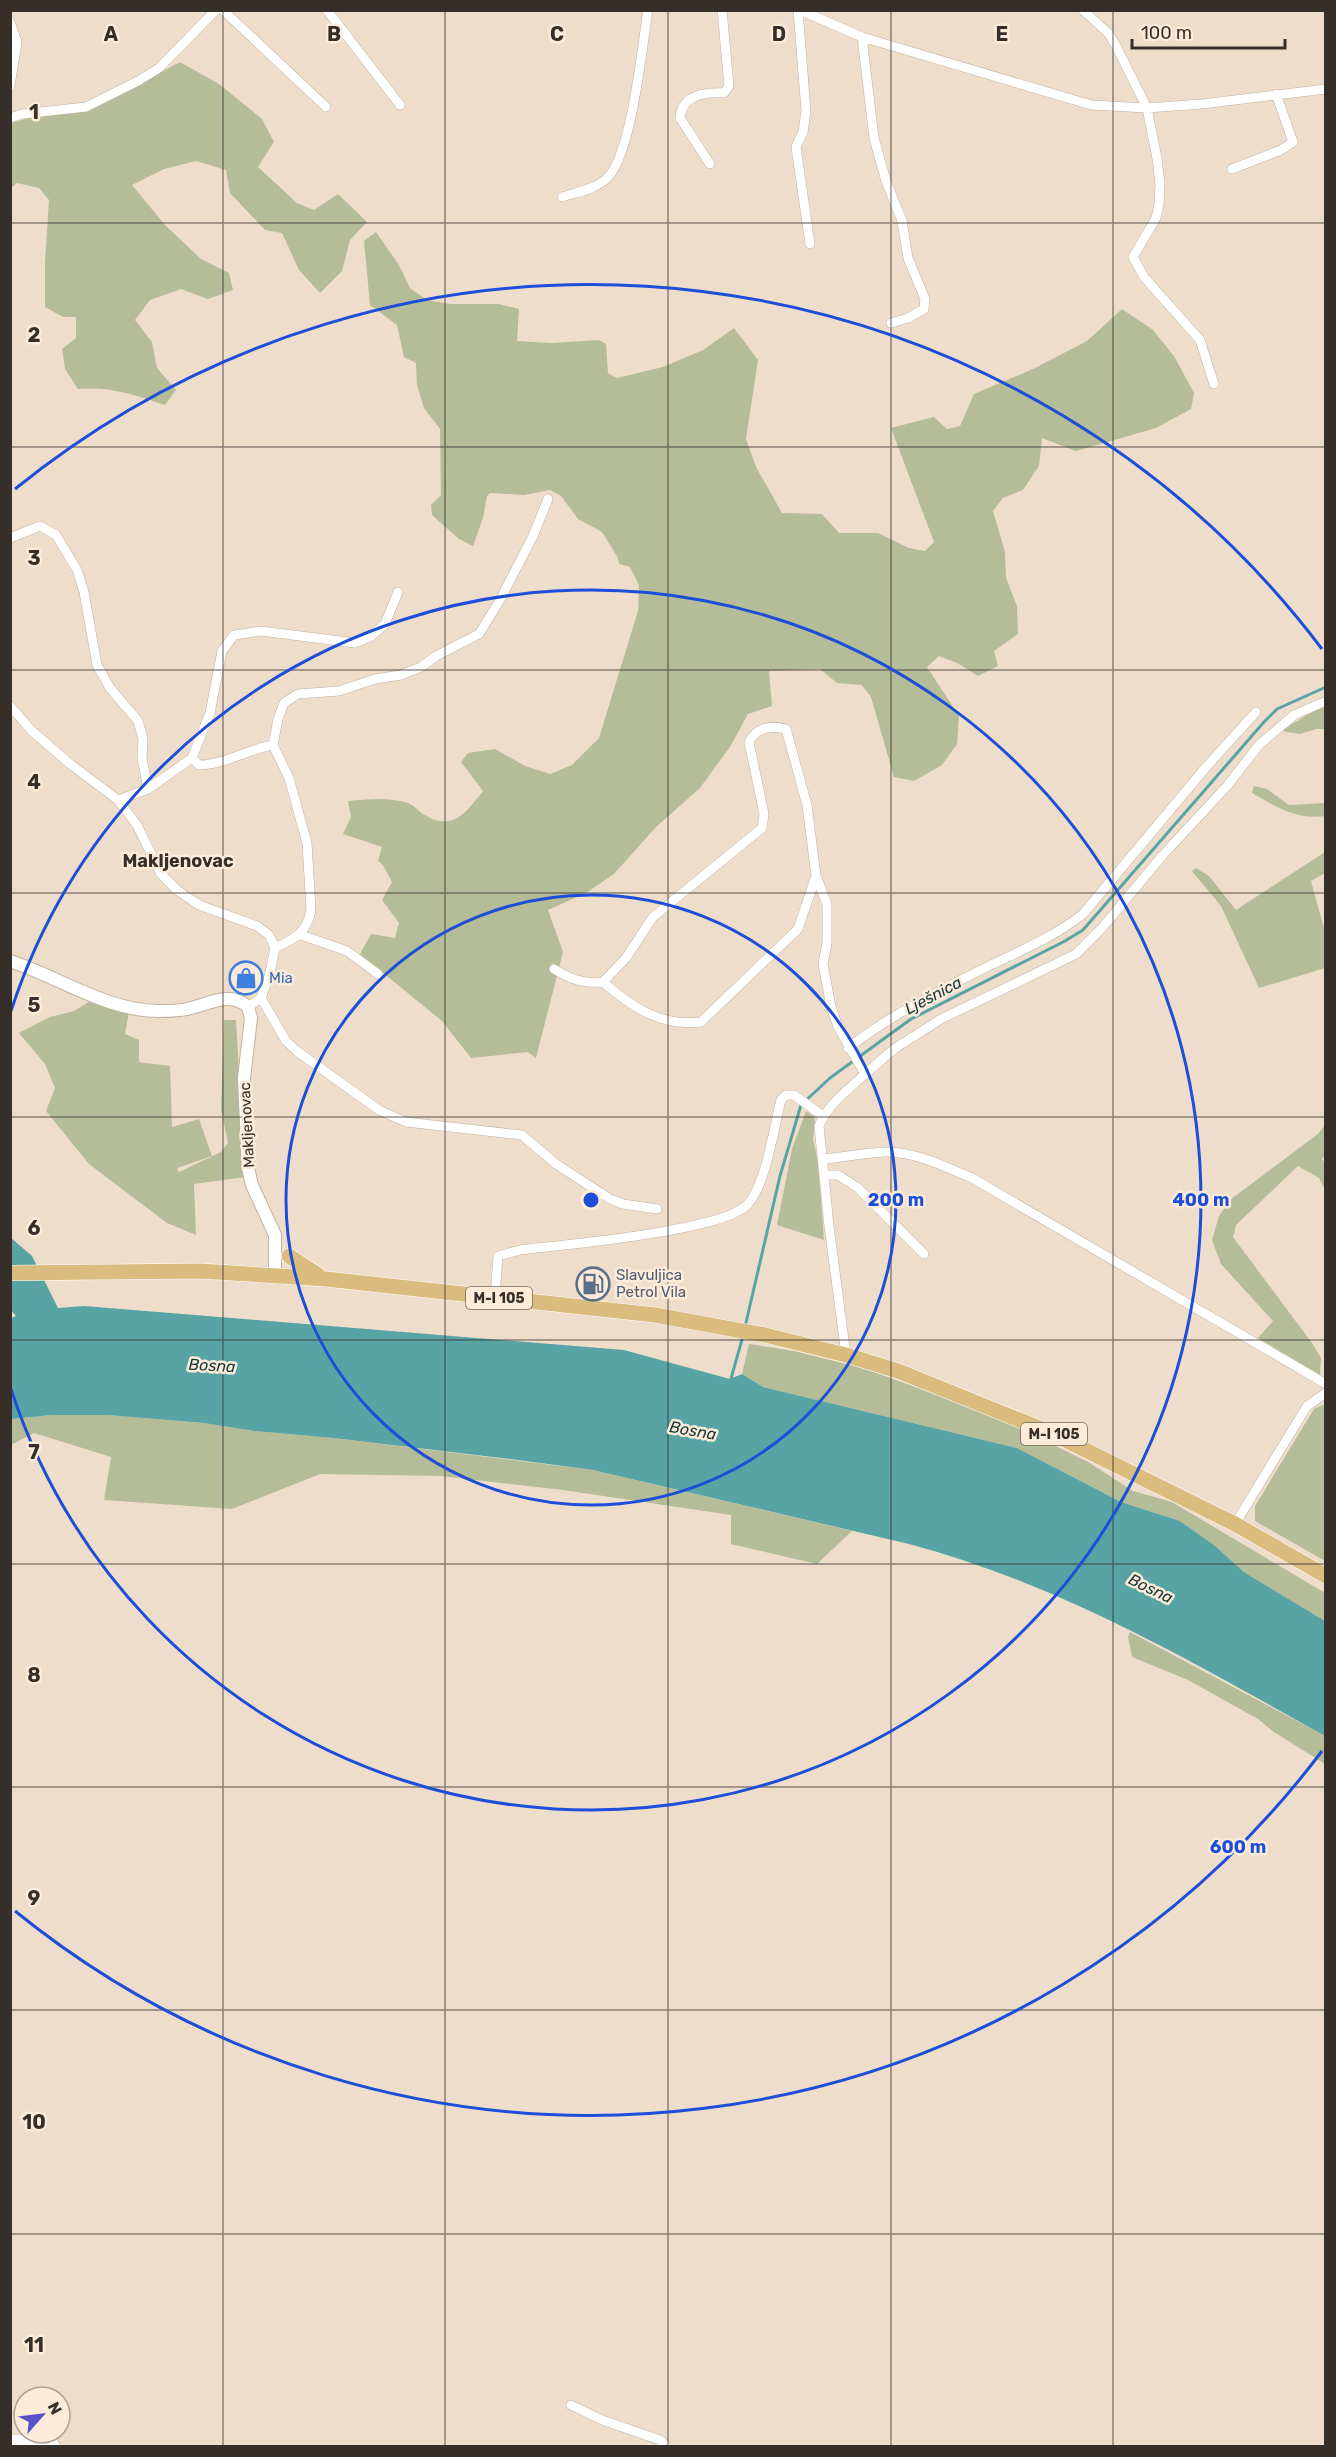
<svg xmlns="http://www.w3.org/2000/svg" width="1336" height="2457" viewBox="0 0 1336 2457" font-family="Rubik,sans-serif">
	<style>
		.green { fill: #b5bc98 }
		.water { fill: #58a4a5 }
		.lines { fill: none; stroke-linecap: round; stroke-linejoin: round }
		.stream { stroke: #58a4a5; stroke-width: 3 }
		.minor-casing { stroke: #c2b2a1; stroke-width: 10 }
		.tertiary-casing { stroke: #c2b2a1; stroke-width: 14 }
		.secondary-casing { stroke: #c2b2a1; stroke-width: 15 }
		.primary-casing { stroke: #fff; stroke-width: 16 }
		.minor { stroke: #fff; stroke-width: 9 }
		.tertiary { stroke: #fff; stroke-width: 12 }
		.secondary { stroke: #fff; stroke-width: 14 }
		.primary { stroke: #dabc7f; stroke-width: 15 }
		.grid { fill: none; stroke: #362f29; stroke-width: 1.5; stroke-opacity: 0.55 }
		.ring { fill: none; stroke: #1d4ed8; stroke-width: 3 }
		.labels { text-anchor: middle; stroke-width: 5; stroke-linejoin: round; paint-order: stroke }
		.shield { fill: #fcebd9; stroke: #71675e; stroke-width: 1.5 }
		.shield-label { font-size: 14px; font-weight: bold; fill: #362f29 }
		.shop-label { font-size: 15px; fill: #366cbe; stroke: #fcebd9; text-anchor: start }
		.street-label { font-size: 15px; fill: #362f29; stroke: #fcebd9 }
		.service-label { font-size: 15px; fill: #4e5e75; stroke: #fcebd9; text-anchor: start }
		.water-label { font-size: 16px; font-style: italic; fill: #133939; stroke: #fcebd9 }
		.quarter-label { font-size: 18px; font-weight: bold; fill: #362f29; stroke: #fcebd9 }
		.grid-label { font-size: 20px; text-anchor: middle; font-weight: bold; fill: #362f29; stroke: #fcebd9; stroke-width: 5; stroke-linejoin: round; paint-order: stroke }
		.centre { fill: #1d4ed8; stroke: #fcebd9; stroke-width: 3 }
		.ring-label { font-size: 18px; text-anchor: middle; font-weight: bold; fill: #1d4ed8; stroke: #fcebd9; stroke-width: 5; stroke-linejoin: round; paint-order: stroke }
	</style>
	<rect width="100%" height="100%" fill="#efddcc"/>
	<path class="green" d="M180 62 219 84 262 119 274 142 258 167 297 203 314 210 338 194 367 222 350 240 342 271 320 293 299 270 282 233 265 230 230 193 226 170 196 161 164 169 132 185 165 225 201 259 229 273 233 290 208 299 181 289 150 300 135 320 152 342 157 368 176 390 165 405C136 395 109 386 78 389L65 369 62 349 76 338V317H63L45 307V263L49 200 39 188 17 183 11 188V123L127 90Z
		M376 232 399 265 410 288 427 300 450 304H499L519 309 517 341 552 343 599 340 606 344 608 373 617 378 663 367 703 350 734 328 758 360 746 439 756 467 782 513 822 514 839 533H878L909 548 925 551 934 542 891 428 934 417 947 429 960 426 974 394 1033 369 1087 341 1122 309 1153 330 1174 356 1194 393 1191 409 1156 428 1076 451 1042 438 1039 466 1023 490 1003 498 993 511 1005 552 1006 578 1017 606 1018 634 994 651 998 666 978 676 957 663 939 656 927 667 959 716 957 744 942 765 914 781 894 777 871 697 862 685 837 683 820 669 769 671 772 706 748 714 730 747 700 788 656 827 614 874 586 893 548 910 563 952 536 1058 528 1052 471 1058 442 1021 360 954 371 934 395 938 399 923 382 900 392 882 383 865 378 861 382 847 343 834 351 817 348 801C368 799 389 797 408 803 414 805 418 811 423 814 453 833 466 812 483 791L461 762 468 753 495 749 525 766 550 774 572 765 599 738 638 611 639 585 630 567 619 564 618 558 602 532 578 519 561 496 550 490 524 495 490 493 487 496 483 518 473 546 459 539 432 515 431 505 441 495 440 429 424 408 417 385 416 363 404 357 397 325 370 305 364 241Z
		M1325 706V729H1316L1300 734 1281 731 1315 710Z
		M1254 786 1267 789 1289 805 1325 803V816C1297 820 1276 807 1252 793Z
		M1325 852V873L1311 881 1325 932V968L1259 988 1221 906 1192 871 1196 868 1209 876 1236 910Z
		M97 997 129 1011 125 1034 139 1040V1062L170 1066 172 1127 199 1119 212 1156 177 1168 179 1172 221 1152 228 1143 221 1109 224 1020H236L245 1177 194 1184 196 1235 167 1223 89 1164 46 1111 55 1088 45 1064 19 1033 50 1017 74 1011Z
		M806 1111 814 1117 815 1124 813 1139 818 1161 824 1240 777 1225 792 1149Z
		M1325 1125V1155L1322 1159 1325 1163V1189L1319 1178 1298 1166 1236 1225 1233 1237 1312 1343 1321 1358 1320 1375 1258 1338 1273 1321 1221 1264 1212 1240 1219 1216 1230 1200 1318 1134Z
		M749 1344 794 1351 866 1369 997 1417 1088 1462 1133 1491 1172 1502 1325 1593V1621L1244 1572 1214 1545 1180 1521 1121 1502 1017 1448 763 1387 742 1374Z
		M1325 1404V1561L1255 1521V1506L1314 1409Z
		M52 1415H107L204 1423 254 1431 333 1438 593 1470 852 1531 817 1564 731 1544V1515L563 1490 441 1476 320 1474 232 1509 104 1500 111 1457 34 1433 11 1445 10 1419Z
		M1130 1632 1325 1736V1764L1274 1732 1258 1719 1188 1680 1132 1657 1128 1637Z"/>
	<path class="water" d="M10 1237 32 1256 58 1308 84 1306 624 1350 730 1379 742 1374 763 1387 1017 1448 1121 1502 1180 1521 1214 1545 1244 1572 1325 1621V1736C1193 1662 1057 1583 909 1544L593 1470 518 1460 333 1438 254 1431 204 1423 107 1415H52L11 1419V1318L16 1316 11 1310Z"/>
	<g class="lines">
		<path class="stream" d="M745 1327 780 1176 801 1105 830 1078 911 1019 1065 941 1083 930 1264 722 1277 709 1326 687
			M730 1382 743 1336"/>
		<g class="minor-casing">
			<path id="minor" d="M223 10 326 107
				M327 10 400 105
				M798 10 806 111 803 132 796 147 810 244
				M800 10 862 37 1091 105 1147 108 1202 104 1326 89
				M1083 10 1109 34 1116 46 1147 108 1157 158 1160 184 1159 205 1156 218 1133 257 1144 277 1200 340 1214 384
				M10 22 17 42 10 86
				M862 37 874 138 886 181 902 221 908 258 925 299 924 309 908 318 891 323
				M10 118 22 114 86 107 138 81 159 68 216 10
				M710 164 680 118C682 95 704 92 724 93L729 86 722 10
				M1232 169 1281 150 1293 142 1276 94
				M562 197C577 192 597 189 608 177 632 152 642 47 648 10
				M10 538 40 526 56 535 77 570 84 592 97 665 110 688 138 721 143 739 142 758 148 789
				M10 706 32 731 70 764 118 800 137 825 161 874 177 890 199 905 257 926 269 935 275 948 270 973 261 998 248 1007
				M192 758 210 713 222 651 234 635 261 631 355 643 370 637 385 624 398 592
				M118 800 148 789 192 758 199 765C224 765 248 749 273 745
				M301 935 347 951 378 974
				M275 948C294 939 307 933 311 910L307 843 289 778 273 745 278 719 284 703 298 694 339 691 375 679 401 675 421 667 436 656 479 634 500 600 533 536 548 499
				M554 969C570 979 583 984 603 982L626 958 653 917 762 828 764 814 749 742C757 727 771 725 786 729L807 805 816 876 827 904V943L823 964 831 1007 838 1027 865 1074C848 1090 828 1104 819 1126L829 1226 846 1355
				M603 982C632 1007 661 1027 701 1022L798 929 816 876
				M261 998 286 1041 298 1052 379 1110 406 1122 522 1135 556 1164 610 1199 623 1204 657 1209
				M848 1048C891 1015 938 991 987 967 1020 951 1054 937 1083 914L1207 766 1256 712
				M865 1074 894 1049 941 1019 1076 954 1102 928 1162 856 1227 786 1259 745 1294 715 1326 701
				M824 1159C844 1157 864 1153 884 1152 915 1151 945 1167 972 1178L1326 1384
				M825 1175H838L858 1188 924 1254
				M495 1297 498 1256 520 1250C561 1245 725 1231 748 1204 766 1184 774 1127 781 1100L786 1095H794L823 1116
				M1235 1524 1307 1406 1326 1393
				M571 2405 602 2420 660 2440 666 2446"/>
		</g>
		<g class="tertiary-casing">
			<path id="tertiary" d="M10 961C59 977 107 1011 159 1011 168 1011 178 1011 187 1009 208 1005 229 990 248 1007L251 1018 244 1078 248 1168 252 1185 275 1235V1275"/>
		</g>
		<g class="secondary-casing">
			<path id="secondary" d="M10 2441 53 2446"/>
		</g>
		<g class="primary-casing">
			<path id="primary" d="M289 1256 318 1275
				M10 1273 200 1271 326 1279 655 1315 765 1335 846 1355 898 1371 1049 1432 1235 1524 1326 1576"/>
		</g>
		<use href="#minor" class="minor"/>
		<use href="#tertiary" class="tertiary"/>
		<use href="#secondary" class="secondary"/>
		<use href="#primary" class="primary"/>
	</g>
	<path class="grid" d="M223 10V2446M445 10V2446M668 10V2446M891 10V2446M1113 10V2446M10 223H1326M10 447H1326M10 670H1326M10 893H1326M10 1117H1326M10 1340H1326M10 1564H1326M10 1787H1326M10 2010H1326M10 2234H1326"/>
	<g class="ring">
		<circle cx="591" cy="1200" r="305"/>
		<path d="M11 1011A610 610 0 1 1 11 1389"/>
		<path d="M1322 1751A915 915 0 0 1 15 1911M15 489A915 915 0 0 1 1322 649"/>
	</g>
	<defs>
		<g id="shop-ring" transform="scale(1.725)"><circle r="9.5" fill="#fcebd9" stroke="#3f7fe0" stroke-width="1.5"/><path d="M-5-2.5h2.3a2.7 3.5 0 0 1 5.4 0H5L5.5 6h-11ZM-1.5-2.5h3a1.5 2.3 0 0 0-3 0Z" fill="#3f7fe0"/></g>
		<g id="fuel-ring" transform="scale(1.725)"><circle r="9.5" fill="#fcebd9" stroke="#5c6f8a" stroke-width="1.5"/><path d="M-5.5-6h7V0h2V4h1.3V-2.5L3-4.5l.8-.8L6-3V5H2.5V1h-1V6h-7ZM-4.2-4.7v3.2H.2V-4.7Z" fill="#5c6f8a"/></g>
	</defs>
	<g fill-rule="evenodd">
		<use href="#shop-ring" x="246" y="978"/>
		<use href="#fuel-ring" x="593" y="1284"/>
	</g>
	<g class="labels">
		<g class="shield">
			<rect x="466" y="1287" width="66" height="22" rx="4.5"/>
			<rect x="1021" y="1423" width="66" height="22" rx="4.5"/>
		</g>
		<g class="shield-label">
			<text x="499" y="1303">M-I 105</text>
			<text x="1054" y="1439">M-I 105</text>
		</g>
		<g class="shop-label">
			<text x="269" y="983">Mia</text>
		</g>
		<g class="street-label">
			<text transform="translate(247 1125) rotate(-93)" y="5">Makljenovac</text>
		</g>
		<g class="service-label">
			<text x="616" y="1280">Slavuljica<tspan x="616" dy="17">Petrol Vila</tspan></text>
		</g>
		<g class="water-label">
			<text transform="translate(933 995) rotate(-28)" y="6">Lješnica</text>
			<text transform="translate(212 1365) rotate(3)" y="6">Bosna</text>
			<text transform="translate(693 1430) rotate(10)" y="6">Bosna</text>
			<text transform="translate(1151 1588) rotate(26)" y="6">Bosna</text>
		</g>
		<g class="quarter-label">
			<text x="178" y="867">Makljenovac</text>
		</g>
	</g>
	<g class="grid-label">
		<text x="111" y="41">A</text>
		<text x="334" y="41">B</text>
		<text x="557" y="41">C</text>
		<text x="779" y="41">D</text>
		<text x="1002" y="41">E</text>
		<text x="34" y="119">1</text>
		<text x="34" y="342">2</text>
		<text x="34" y="565">3</text>
		<text x="34" y="789">4</text>
		<text x="34" y="1012">5</text>
		<text x="34" y="1235">6</text>
		<text x="34" y="1459">7</text>
		<text x="34" y="1682">8</text>
		<text x="34" y="1905">9</text>
		<text x="34" y="2129">10</text>
		<text x="34" y="2352">11</text>
	</g>
	<circle cx="591" cy="1200" r="9" class="centre"/>
	<g class="ring-label">
		<text x="896" y="1206">200 m</text>
		<text x="1201" y="1206">400 m</text>
		<text x="1238" y="1853">600 m</text>
	</g>
	<rect width="1336" height="2457" fill="none" stroke="#362f29" stroke-width="24"/>
	<g transform="translate(42 2415) rotate(62)"><circle r="28" fill="#fcebd9" stroke="#ada093" stroke-width="1.5"/>
	<path d="M0-4.5L10 22L0 15L-10 22Z" fill="#5751c8"/>
	<text y="-9" font-size="16" font-weight="bold" text-anchor="middle" fill="#362f29">N</text>
	</g>
	<path d="M1132 39v9h153v-9" fill="none" stroke="#362f29" stroke-width="3"/>
	<text x="1141" y="39" font-size="18" fill="#362f29" stroke="#fcebd9" stroke-width="4.5" paint-order="stroke">100 m</text>
</svg>
